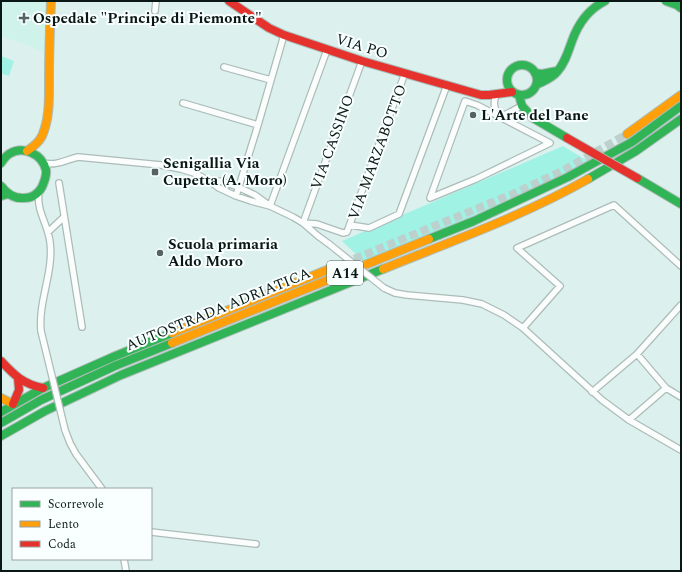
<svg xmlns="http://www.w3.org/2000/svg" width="682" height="572" viewBox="0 0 682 572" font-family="Spectral,serif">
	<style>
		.built { fill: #cff2eb }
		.green { fill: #a0f2e5 }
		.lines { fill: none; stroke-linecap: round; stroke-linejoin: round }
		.primary-tunnel { stroke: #bcd0cd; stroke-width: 8; stroke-dasharray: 8 4; stroke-linecap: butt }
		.street-casing { stroke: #acbcb9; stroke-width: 8 }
		.fast-casing { stroke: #acbcb9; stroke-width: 10 }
		.slow-casing { stroke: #acbcb9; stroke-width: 10 }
		.jam-casing { stroke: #acbcb9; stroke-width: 10 }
		.street { stroke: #fafdfc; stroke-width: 5.5 }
		.fast { stroke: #30b455; stroke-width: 8 }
		.slow { stroke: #ff9f0a; stroke-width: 8 }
		.jam { stroke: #e5322d; stroke-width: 8 }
		.street-bridge-casing { stroke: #acbcb9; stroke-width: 8; stroke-linecap: butt }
		.jam-bridge-casing { stroke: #acbcb9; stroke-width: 10; stroke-linecap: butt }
		.street-bridge { stroke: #fafdfc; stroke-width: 5.5 }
		.jam-bridge { stroke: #e5322d; stroke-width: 8 }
		.poi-dot { fill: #546461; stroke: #f8fffe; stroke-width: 1.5 }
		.labels { text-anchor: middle; stroke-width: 4; stroke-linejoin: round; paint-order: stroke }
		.shield { fill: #f8fffe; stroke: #515d5b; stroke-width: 1 }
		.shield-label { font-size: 14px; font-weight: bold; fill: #0a1815 }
		.poi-label { font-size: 15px; font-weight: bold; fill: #0a1815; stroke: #f8fffe; text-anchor: start }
		.street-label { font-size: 15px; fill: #0a1815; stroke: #f8fffe }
	</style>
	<rect width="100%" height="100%" fill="#dcf1ed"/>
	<path class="built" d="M1 1H46L45 52 1 36Z"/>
	<path class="green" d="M1 56 14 61 9 76 1 73Z
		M563 146 588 161 534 190 447 227 363 261 342 241Z"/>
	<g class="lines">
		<path class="primary-tunnel" d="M332 268 515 193 564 170 627 134"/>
		<g class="street-casing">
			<path id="street" d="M155 11 156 1
				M224 67 271 80
				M496 95C493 103 494 108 499 116 508 115 514 109 522 106
				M465 101 477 105 550 143 476 179 430 198Z
				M183 103 258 125
				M43 163C57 166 65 160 78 157L161 165 181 169 194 173 211 182 219 188 236 196 251 201 270 206
				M211 182 221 181 238 187 255 195 270 206 293 217 303 223 318 236 329 244
				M59 183 82 327
				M39 192C36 211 48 224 50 242 54 272 38 301 41 331
				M236 196 258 125 284 35
				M270 206 327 50
				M303 223 317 224 343 233 347 232 405 73
				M303 223 362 61
				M350 225 369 228 399 214 447 85
				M48 232 64 217
				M384 288 395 293 407 295 463 300 482 304 504 315 523 328 602 400 629 420 681 450
				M523 328 560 286 517 248 614 205 681 266
				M637 354 666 388 681 397
				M592 392 637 354 681 305
				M629 420 666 388
				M65 430 70 443 76 454 102 489
				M151 532 256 544
				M124 559 126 571"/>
		</g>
		<g class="fast-casing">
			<path id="fast" d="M666 1 677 5 681 8
				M507 80a15 15 0 1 1 30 0a15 15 0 1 1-30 0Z
				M535 73 542 74 557 71
				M536 85C544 81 551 79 557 72 565 63 568 52 572 41 578 24 589 9 605 1
				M519 95 522 106 533 118 567 138
				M1 163C3 160 6 156 9 154 23 145 42 154 46 170 47 176 44 182 42 187 38 194 32 198 24 198 14 199 7 194 1 186
				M637 178 681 204
				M588 179 636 151 681 119
				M1 196 8 194
				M429 239 474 221 568 177 632 142 681 106
				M1 412 43 388 113 357 172 333
				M1 423 41 400 117 365 172 343
				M1 436 45 411 121 375 383 269"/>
		</g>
		<g class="slow-casing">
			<path id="slow" d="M627 134 681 95
				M27 151C33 147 39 142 42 136 50 118 49 97 49 78 49 52 50 27 51 1
				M383 269C452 241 523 216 588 179
				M172 333 332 268
				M172 343 429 239
				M1 398 13 404"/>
		</g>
		<g class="jam-casing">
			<path id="jam" d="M229 1 269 28 284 35 362 61 481 95H489L512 92
				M1 361C14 375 23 384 43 388
				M13 404 19 390 18 378"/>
		</g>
		<use href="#street" class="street"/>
		<use href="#fast" class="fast"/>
		<use href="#slow" class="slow"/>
		<use href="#jam" class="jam"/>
		<g class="street-bridge-casing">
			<path id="street-bridge" d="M329 244 384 288
				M41 331 65 430"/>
		</g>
		<g class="jam-bridge-casing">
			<path id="jam-bridge" d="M567 138 637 178"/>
		</g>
		<use href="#street-bridge" class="street-bridge"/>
		<use href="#jam-bridge" class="jam-bridge"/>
	</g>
	<g class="poi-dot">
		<path d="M22 12h4v4h4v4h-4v4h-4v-4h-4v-4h4z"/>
		<circle cx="473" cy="115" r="4"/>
		<rect x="151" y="168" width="8" height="8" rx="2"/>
		<circle cx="160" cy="253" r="4"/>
	</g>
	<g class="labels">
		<rect class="shield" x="327" y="261" width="36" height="24" rx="3"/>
		<g class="shield-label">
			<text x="345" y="278">A14</text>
		</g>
		<g class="poi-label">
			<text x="33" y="23">Ospedale "Principe di Piemonte"</text>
			<text x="481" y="120">L'Arte del Pane</text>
			<text x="163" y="168">Senigallia Via<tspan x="163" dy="17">Cupetta (A. Moro)</tspan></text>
			<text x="168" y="249">Scuola primaria<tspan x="168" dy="17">Aldo Moro</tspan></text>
		</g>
		<g class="street-label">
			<text transform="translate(362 46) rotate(17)" y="5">VIA PO</text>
			<text transform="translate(332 142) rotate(-70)" y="5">VIA CASSINO</text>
			<text transform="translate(377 152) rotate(-70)" y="5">VIA MARZABOTTO</text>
			<text transform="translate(218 309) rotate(-22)" y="5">AUTOSTRADA ADRIATICA</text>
		</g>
	</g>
	<rect width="682" height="572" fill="none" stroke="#0a1815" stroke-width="4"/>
	<rect x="12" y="488" width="140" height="72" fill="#f8fffe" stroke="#99a3a1"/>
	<rect x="20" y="501" width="20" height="6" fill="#30b455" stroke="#99a3a1"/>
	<text x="48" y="508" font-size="12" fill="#0a1815">Scorrevole</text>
	<rect x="20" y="521" width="20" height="6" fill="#ff9f0a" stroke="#99a3a1"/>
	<text x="48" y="528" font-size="12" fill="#0a1815">Lento</text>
	<rect x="20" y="541" width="20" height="6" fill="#e5322d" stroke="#99a3a1"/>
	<text x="48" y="548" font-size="12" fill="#0a1815">Coda</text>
</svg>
